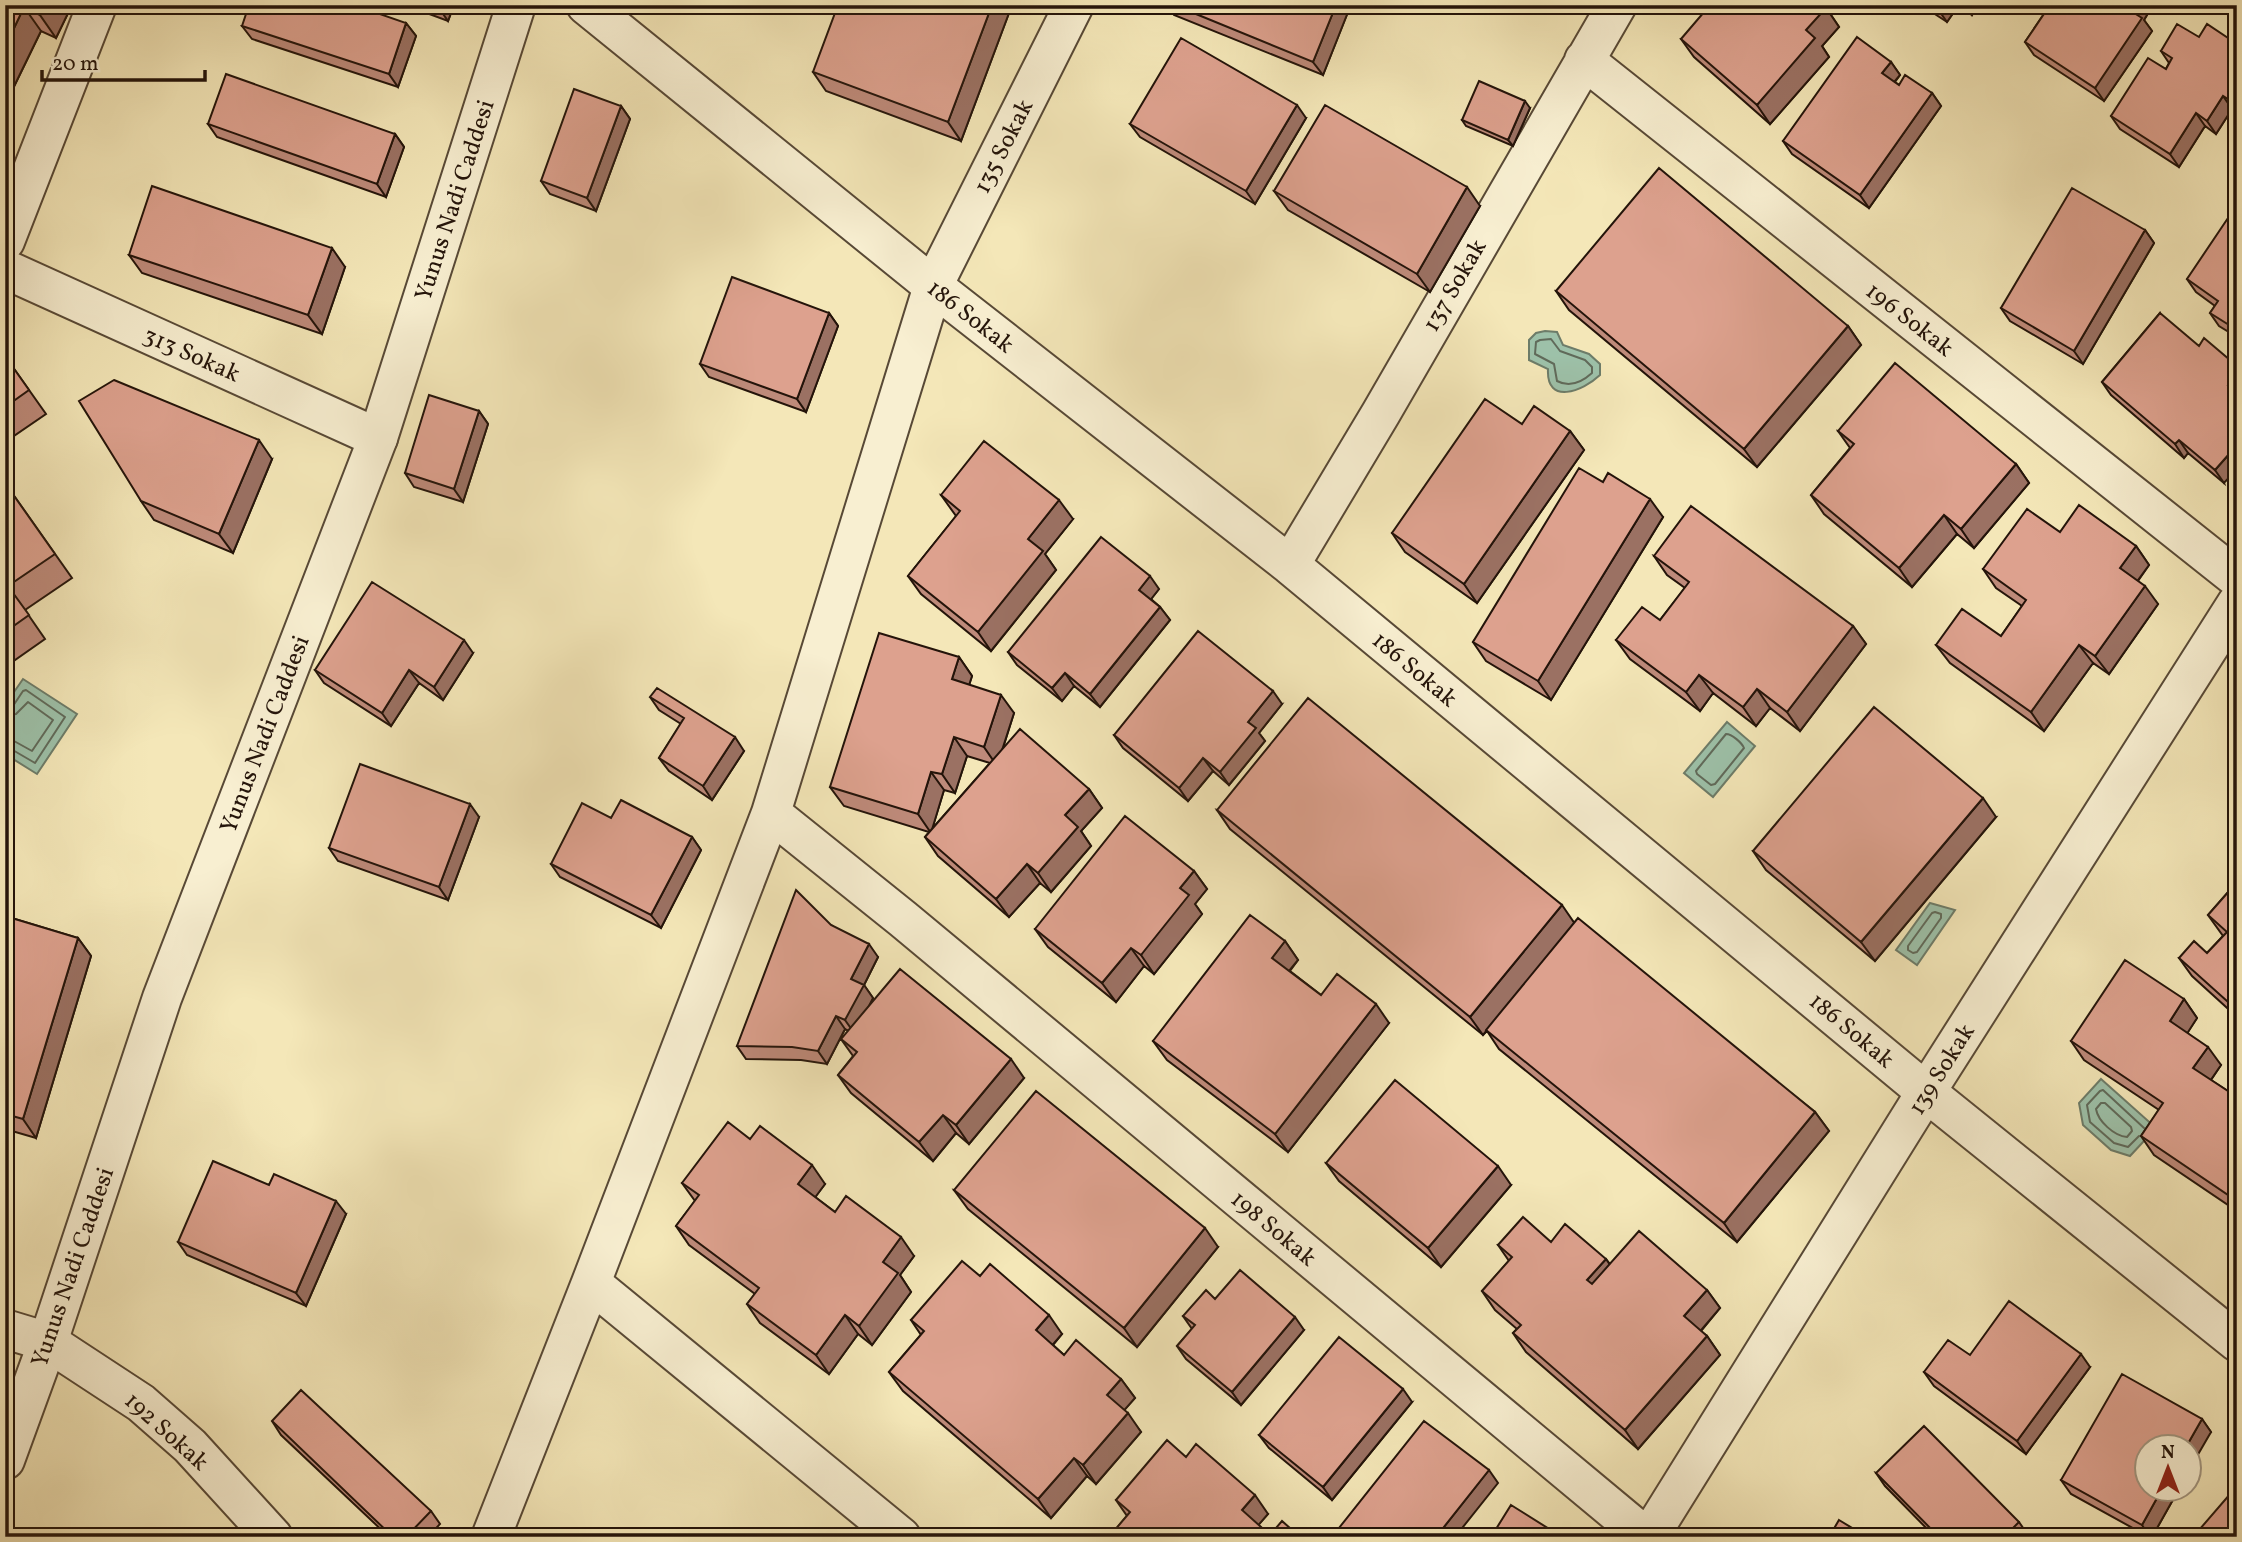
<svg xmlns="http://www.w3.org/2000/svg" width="2242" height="1542" viewBox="0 0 2242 1542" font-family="Vollkorn,serif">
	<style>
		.water { fill: #9dc1a9; stroke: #6d7c69; stroke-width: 2 }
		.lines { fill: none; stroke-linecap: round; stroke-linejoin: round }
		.shore { stroke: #606a5a; stroke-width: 2 }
		.minor-casing { stroke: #584936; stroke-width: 42 }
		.tertiary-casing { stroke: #584936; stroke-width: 42 }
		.minor { stroke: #f8efd1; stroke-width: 38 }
		.tertiary { stroke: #f8efd1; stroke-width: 38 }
		.wall { fill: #be8a7a; stroke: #24140a; stroke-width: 2; fill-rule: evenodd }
		.shaded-wall { fill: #9b7163; stroke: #24140a; stroke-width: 2 }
		.building { fill: #dda18e; stroke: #24140a; stroke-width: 2 }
		.labels { text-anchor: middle; stroke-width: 6; stroke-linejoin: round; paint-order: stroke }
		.street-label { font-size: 24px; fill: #24140a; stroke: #f8efd1 }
	</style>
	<rect width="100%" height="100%" fill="#f4e7b8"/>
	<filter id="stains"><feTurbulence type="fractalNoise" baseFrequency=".00286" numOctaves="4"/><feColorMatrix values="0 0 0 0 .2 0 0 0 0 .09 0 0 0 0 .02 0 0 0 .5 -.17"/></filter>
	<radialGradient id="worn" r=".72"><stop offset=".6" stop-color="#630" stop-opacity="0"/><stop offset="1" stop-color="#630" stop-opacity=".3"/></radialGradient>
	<path class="water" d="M1545 331 1557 332 1563 345 1589 354 1600 364V375C1583 391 1546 406 1548 369L1529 360V340L1536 333Z
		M23 679 77 714 37 774 5 754V705Z
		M1727 722 1755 746 1713 797 1684 773Z
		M1930 903 1955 910 1917 965 1896 950Z
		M2101 1079 2156 1128 2130 1156 2111 1150 2083 1125 2079 1103Z"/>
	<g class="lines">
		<path class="shore" d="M1551 339 1560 351 1585 360 1592 367V373C1582 382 1570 388 1557 381L1554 364 1535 354 1536 342 1540 340Z
			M5 708 13 706 23 691 26 690 65 717 35 763 11 749 5 748
			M5 716 16 714 28 702 53 720 32 751 14 741 5 739
			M1726 734C1732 734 1742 743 1744 748L1715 784 1711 785 1697 774 1696 771Z
			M1935 912 1941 914V918L1917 952 1913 953 1908 950V946L1932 913Z
			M2101 1103H2105L2131 1127 2132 1131 2127 1137C2114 1136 2098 1121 2096 1109Z
			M2139 1136 2128 1147 2114 1143 2090 1122 2087 1105 2100 1091 2103 1090 2144 1128"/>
		<g class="minor-casing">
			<path id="minor" d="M586 5 933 286 1290 565 1926 1092 2237 1342
				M1584 60 2237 578
				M5 241 97 5
				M5 269 378 438
				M1290 565 1381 413 1617 5
				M771 813 903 919 1646 1537
				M591 1283 901 1537
				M48 1342 141 1403 190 1446 273 1537
				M491 1537 591 1283 771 813 933 286 1074 5
				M1649 1537 1926 1092 2237 603"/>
		</g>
		<g class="tertiary-casing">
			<path id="tertiary" d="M5 1329 48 1342
				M5 1460 48 1342 162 998 378 438 516 5"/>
		</g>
		<use href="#minor" class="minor"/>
		<use href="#tertiary" class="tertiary"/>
	</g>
	<path class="wall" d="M5 5H72L56 38 41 31 5 105Z
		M405 5H454L448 21Z
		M1012 5 961 141 826 91 813 72Z
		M1167 5H1343L1348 12 1323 75 1174 15Z
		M1921 5H1978L1972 15 1958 6 1947 22Z
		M2050 5H2153L2144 20 2152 31 2104 101 2034 55 2025 42Z
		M1829 12 1839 27 1822 46 1829 57 1770 124 1694 57 1681 39Z
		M406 23 416 36 398 87 252 39 242 26Z
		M2199 37 2237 44V112L2232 109 2216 134 2205 126 2179 167 2120 129 2111 116 2166 69 2169 63 2161 51Z
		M1891 62 1900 75 1895 82 1899 85 1932 93 1941 106 1869 208 1792 154 1783 141Z
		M621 106 630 119 596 211 550 194 541 181Z
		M1530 108 1513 146 1466 126 1462 120Z
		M1306 118 1255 204 1140 137 1130 124Z
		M208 124 395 134 404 147 386 197 217 137Z
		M1274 191 1480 206 1430 292 1288 210Z
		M2237 223V337L2219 326 2210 313 2215 306 2196 292 2187 279Z
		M2145 230 2154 243 2083 364 2010 321 2001 308Z
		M129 255 345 267 322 334 142 273Z
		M1556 291 1848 326 1861 345 1757 467 1569 310Z
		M829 313 838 326 806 412 709 377 700 364Z
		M2160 313 2224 483 2188 453 2184 458 2111 395 2102 382Z
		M5 356 46 414 5 442Z
		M479 411 488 424 463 502 414 487 405 473Z
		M1522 424 1570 431 1584 450 1477 603 1405 552 1392 533Z
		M1838 431 2016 464 2029 483 1974 548 1957 534 1912 587 1824 514 1811 495 1850 448Z
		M272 459 233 553 154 520 141 501Z
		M1603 482 1663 517 1551 700 1486 661 1473 642Z
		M5 483 72 578 25 610 45 639 5 667Z
		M941 495 1073 519 1045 554 1056 570 991 651 921 594 908 576 956 516Z
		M2060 532 2136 546 2149 565 2138 581 2158 604 2109 674 2093 663 2044 731 1950 663 1936 645 2001 636 2022 606 1996 588 1983 569Z
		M1654 556 1853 626 1866 644 1800 731 1770 708 1756 726 1713 693 1700 711 1630 659 1616 640 1660 620 1685 588 1667 575Z
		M1159 589 1151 599 1160 607 1170 620 1100 707 1074 686 1062 701 1017 665 1008 652Z
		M473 653 443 700 419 683 391 726 324 683 315 670Z
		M959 657 972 676 969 685 1014 713 1003 748 1089 789 1102 808 1081 831 1091 846 1051 892 1040 883 1009 917 938 856 925 837 929 832 844 806 830 787ZM967 756 990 763 932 829 944 790 955 793Z
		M650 697 744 751 712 800 669 771 659 758 681 724 659 710Z
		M1282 704 1259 733 1265 741 1229 785 1213 771 1188 801 1123 748 1114 735Z
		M1217 810 1574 922 1815 1112 1829 1131 1737 1242 1499 1049 1487 1031 1483 1035 1230 829Z
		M479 817 448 900 338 861 329 848Z
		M1996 817 1875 961 1766 870 1753 851Z
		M692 837 701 850 661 928 560 877 551 864Z
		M1194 871 1207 889 1195 904 1202 914 1154 974 1144 966 1116 1002 1048 947 1035 929Z
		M2237 882V1017L2192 976 2179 958 2207 953 2223 936 2208 915Z
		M5 916 78 938 91 956 36 1138 5 1129Z
		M831 925 878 957 864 985 873 998 868 1007 1024 1078 969 1144 956 1133 933 1161 851 1093 838 1075 853 1056 841 1039 849 1031 845 1029 827 1064 801 1060 746 1059 737 1046Z
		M1285 941 1298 960 1290 971 1321 995 1389 1023 1288 1152 1167 1060 1153 1041Z
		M2184 999 2197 1018 2187 1033 2221 1065 2211 1080 2237 1097V1211L2154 1155 2141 1136 2159 1110 2084 1060 2071 1041Z
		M750 1139 825 1184 815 1197 835 1212 914 1256 900 1275 911 1292 872 1345 858 1334 829 1374 760 1323 747 1304 755 1294 689 1245 676 1226 695 1201 682 1183Z
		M1326 1163 1511 1185 1441 1267 1339 1181Z
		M954 1190 1218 1247 1137 1347 968 1209Z
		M346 1214 306 1306 187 1255 178 1242Z
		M1551 1242 1606 1259 1610 1264 1707 1290 1720 1308 1701 1331 1707 1336 1720 1355 1638 1449 1526 1352 1513 1333 1517 1329 1495 1310 1482 1291 1509 1261 1498 1245Z
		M980 1276 1062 1334 1053 1345 1064 1355 1121 1379 1135 1398 1124 1410 1141 1432 1096 1484 1087 1476 1051 1518 903 1391 889 1372 921 1335 911 1320Z
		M1215 1299 1304 1330 1241 1405 1186 1359 1177 1346 1192 1329 1183 1316Z
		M1970 1355 2090 1367 2026 1454 1934 1386 1924 1372Z
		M1412 1402 1332 1500 1269 1448 1259 1435Z
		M2202 1419 2211 1432 2147 1489H2179L2152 1537H2149L2071 1494 2061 1480Z
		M272 1421 431 1511 440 1524 428 1537H389L281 1435Z
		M1186 1457 1268 1514 1258 1525 1270 1535 1300 1537H1109L1127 1516 1116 1500Z
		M1876 1473 2019 1522 2028 1535 2027 1537H1935L1885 1486Z"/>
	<path class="shaded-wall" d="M44 5H72L56 38 40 15Z
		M437 5H454L448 21Z
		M992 5H1012L961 141 948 122Z
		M1336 5H1343L1348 12 1323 75 1313 62Z
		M1818 5H1835L1829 12 1839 27 1822 46 1829 57 1770 124 1757 105 1806 30Z
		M1935 5H1957L1958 6 1947 22Z
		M1966 5H1978L1972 15Z
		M2135 5H2153L2144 20 2152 31 2104 101 2095 88 2131 11Z
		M24 7 41 31 5 105V47Z
		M406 23 416 36 398 87 389 74Z
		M1891 62 1900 75 1891 86 1882 73Z
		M1932 93 1941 106 1869 208 1860 195Z
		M2223 96 2232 109 2216 134 2207 121Z
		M1525 101 1530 108 1513 146 1508 140Z
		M1297 105 1306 118 1255 204 1246 191Z
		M621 106 630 119 596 211 587 198Z
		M2196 113 2205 126 2179 167 2170 154Z
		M395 134 404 147 386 197 377 184Z
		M1467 187 1480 206 1430 292 1417 274Z
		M2145 230 2154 243 2083 364 2074 351Z
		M332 248 345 267 322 334 308 315Z
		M829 313 838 326 806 412 797 399Z
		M1848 326 1861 345 1757 467 1744 449Z
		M2237 374V397L2228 385Z
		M479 411 488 424 463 502 454 489Z
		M1570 431 1584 450 1477 603 1464 584Z
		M259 440 272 459 233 553 219 534Z
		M2179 440 2188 453 2184 458 2175 444Z
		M2237 445V469L2224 483 2215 470Z
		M2016 464 2029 483 1974 548 1961 529Z
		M1650 499 1663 517 1551 700 1538 681Z
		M1059 500 1073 519 1045 554 1056 570 991 651 978 632 1028 539Z
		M1944 515 1957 534 1912 587 1899 568Z
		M2136 546 2149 565 2133 587 2120 568Z
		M1150 576 1159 589 1148 603 1139 590Z
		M2145 586 2158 604 2109 674 2095 656Z
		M1160 607 1170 620 1100 707 1090 694Z
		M1853 626 1866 644 1800 731 1787 712Z
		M464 640 473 653 443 700 434 687Z
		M2079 645 2093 663 2044 731 2031 712Z
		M959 657 972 676 965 698 952 679Z
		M409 670 419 683 391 726 382 713Z
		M1065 673 1074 686 1062 701 1052 688Z
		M1699 675 1713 693 1700 711 1686 692Z
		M1757 689 1770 708 1756 726 1743 707Z
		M1273 691 1282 704 1259 733 1265 741 1229 785 1220 772 1248 722Z
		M1001 695 1014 713 997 766 984 747Z
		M735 737 744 751 712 800 703 786Z
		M954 737 967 756 955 793 942 774Z
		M1203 758 1213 771 1188 801 1179 788Z
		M931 772 944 790 931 833 918 814Z
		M1089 789 1102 808 1081 831 1091 846 1051 892 1038 873 1065 815Z
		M1983 798 1996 817 1875 961 1861 942Z
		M470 804 479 817 448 900 439 887Z
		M692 837 701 850 661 928 651 915Z
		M1027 864 1040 883 1009 917 996 899Z
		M1194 871 1207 889 1195 904 1202 914 1154 974 1141 955 1180 888Z
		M1562 905 1575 924 1483 1035 1470 1017Z
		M78 938 91 956 36 1138 23 1119Z
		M1285 941 1298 960 1285 976 1272 958Z
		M869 944 878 957 864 985 873 998 855 1034 845 1020 851 979Z
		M1131 948 1144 966 1116 1002 1102 983Z
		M2184 999 2197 1018 2183 1040 2170 1021Z
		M1376 1004 1389 1023 1288 1152 1275 1134Z
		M836 1016 845 1029 827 1064 818 1051Z
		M2208 1047 2221 1065 2206 1087 2193 1068Z
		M1011 1059 1024 1078 969 1144 956 1125Z
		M1815 1112 1829 1131 1737 1242 1724 1223Z
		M943 1115 956 1133 933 1161 919 1142Z
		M812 1165 825 1184 811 1203 798 1184Z
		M1498 1166 1511 1185 1441 1267 1428 1248Z
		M336 1201 346 1214 306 1306 296 1293Z
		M1205 1228 1218 1247 1137 1347 1124 1328Z
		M901 1237 914 1256 900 1275 911 1292 872 1345 859 1326 883 1262Z
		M1606 1259 1619 1278 1600 1298 1587 1280Z
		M1707 1290 1720 1308 1697 1335 1684 1316Z
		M845 1315 858 1334 829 1374 816 1355Z
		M1049 1315 1062 1334 1049 1349 1036 1330Z
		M1295 1317 1304 1330 1241 1405 1232 1392Z
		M1707 1336 1720 1355 1638 1449 1625 1430Z
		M2081 1354 2090 1367 2026 1454 2017 1441Z
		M1121 1379 1135 1398 1121 1414 1107 1395Z
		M1403 1389 1412 1402 1332 1500 1323 1487Z
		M1128 1413 1141 1432 1096 1484 1083 1465Z
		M2202 1419 2211 1432 2189 1470V1447H2186Z
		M1074 1458 1087 1476 1051 1518 1038 1499Z
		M1489 1470 1498 1483 1455 1537H1436Z
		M2162 1489H2179L2152 1537H2150L2142 1525Z
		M1255 1495 1268 1514 1255 1529 1242 1510Z"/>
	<path class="building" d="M5 5H44L40 15 24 7 5 47Z
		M249 5H354L406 23 389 74 242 26Z
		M838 5H992L948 122 813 72Z
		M1174 5H1336L1313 62Z
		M1710 5H1823L1826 8 1806 30 1815 38 1757 105 1681 39Z
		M2050 5H2135L2131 11 2142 18 2095 88 2025 42Z
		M2177 24 2199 37 2207 24 2237 44V60L2234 64 2237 66V105L2223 96 2207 121 2196 113 2170 154 2111 116 2148 58 2166 69 2172 58 2161 51Z
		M1857 37 1891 62 1882 73 1899 85 1905 75 1932 93 1860 195 1783 141Z
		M1181 38 1297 105 1246 191 1130 124Z
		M226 74 395 134 377 184 208 124Z
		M1479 81 1525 101 1508 140 1462 120Z
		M574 89 621 106 587 198 541 181Z
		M1325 105 1467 187 1417 274 1274 191Z
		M1659 168 1848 326 1744 449 1556 291Z
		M152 186 332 248 308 315 129 255Z
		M2072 188 2145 230 2074 351 2001 308Z
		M2228 218 2237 223V330L2210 313 2218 301 2187 279Z
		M732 277 829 313 797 399 700 364Z
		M2160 313 2199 346 2204 338 2237 366V374L2228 385 2237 392V445L2215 470 2179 440 2175 444 2102 382Z
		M5 356 29 390 5 407Z
		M1895 363 2016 464 1961 529 1944 515 1899 568 1811 495 1854 444 1838 431Z
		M114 380 259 440 219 534 141 501 79 401Z
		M429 395 479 411 454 489 405 473Z
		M1485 399 1522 424 1534 406 1570 431 1464 584 1392 533Z
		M984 441 1059 500 1028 539 1043 551 978 632 908 576 960 511 941 495Z
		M1579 468 1603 482 1608 473 1650 499 1538 681 1473 642Z
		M5 483 55 554 8 586 29 615 5 632Z
		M2079 505 2136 546 2120 568 2145 586 2095 656 2079 645 2031 712 1936 645 1962 609 2001 636 2026 600 1983 569 2027 509 2060 532Z
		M1691 506 1853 626 1787 712 1757 689 1743 707 1699 675 1686 692 1616 640 1642 607 1660 620 1689 582 1654 556Z
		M1101 537 1150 576 1139 590 1160 607 1090 694 1065 673 1052 688 1008 652Z
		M372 582 464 640 434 687 409 670 382 713 315 670Z
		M1198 631 1273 691 1248 722 1256 728 1220 772 1203 758 1179 788 1114 735Z
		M879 633 959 657 952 679 1001 695 984 747 954 737 942 774 931 772 918 814 830 787Z
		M657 688 735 737 703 786 659 758 684 718 650 697Z
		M1308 698 1562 905 1470 1017 1217 810Z
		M1874 707 1983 798 1861 942 1753 851Z
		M1020 729 1089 789 1065 815 1078 827 1038 873 1027 864 996 899 925 837Z
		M360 764 470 804 439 887 329 848Z
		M621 800 692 837 651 915 551 864 582 803 611 818Z
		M1125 816 1194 871 1180 888 1189 895 1141 955 1131 948 1102 983 1035 929Z
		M2237 882V1010L2179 958 2194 941 2207 953 2227 932 2208 915Z
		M796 890 831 925 869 944 851 979 864 985 845 1020 836 1016 818 1051 792 1047 737 1046Z
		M1250 915 1285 941 1272 958 1321 995 1337 974 1376 1004 1275 1134 1153 1041Z
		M5 916 78 938 23 1119 5 1114Z
		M1578 918 1815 1112 1724 1223 1486 1030Z
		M2125 960 2184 999 2170 1021 2208 1047 2193 1068 2237 1097V1201L2141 1136 2163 1103 2071 1041Z
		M900 969 1011 1059 956 1125 943 1115 919 1142 838 1075 857 1052 841 1039Z
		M1395 1080 1498 1166 1428 1248 1326 1163Z
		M1036 1091 1205 1228 1124 1328 954 1190Z
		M728 1122 750 1139 760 1126 812 1165 798 1184 835 1212 846 1196 901 1237 883 1262 898 1273 859 1326 845 1315 816 1355 747 1304 759 1288 676 1226 699 1195 682 1183Z
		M213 1161 269 1185 274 1174 336 1201 296 1293 178 1242Z
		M1523 1217 1551 1242 1565 1224 1606 1259 1587 1280 1592 1284 1639 1231 1707 1290 1684 1316 1707 1336 1625 1430 1513 1333 1521 1325 1482 1291 1512 1257 1498 1245Z
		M962 1261 980 1276 990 1264 1049 1315 1036 1330 1064 1355 1076 1340 1121 1379 1107 1395 1128 1413 1083 1465 1074 1458 1038 1499 889 1372 924 1331 911 1320Z
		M1240 1270 1295 1317 1232 1392 1177 1346 1195 1325 1183 1316 1206 1290 1215 1299Z
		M2009 1301 2081 1354 2017 1441 1924 1372 1948 1340 1970 1355Z
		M1339 1337 1403 1389 1323 1487 1259 1435Z
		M2122 1374 2202 1419 2186 1447H2147V1489H2162L2142 1525 2061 1480Z
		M301 1390 431 1511 406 1537H393L272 1421Z
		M1424 1421 1489 1470 1436 1537H1340L1335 1533Z
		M1924 1426 2019 1522 2004 1537H1939L1876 1473Z
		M1167 1440 1186 1457 1196 1444 1255 1495 1242 1510 1270 1535 1282 1521 1300 1537H1109L1130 1512 1116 1500Z
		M2237 1486V1537H2193Z
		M1511 1505 1562 1537H1491Z
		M1839 1520 1867 1537H1829Z"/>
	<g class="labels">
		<g class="street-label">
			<text transform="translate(1003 146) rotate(-63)" y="8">135 Sokak</text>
			<text transform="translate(454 200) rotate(-72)" y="8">Yunus Nadi Caddesi</text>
			<text transform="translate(1454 285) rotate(-60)" y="8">137 Sokak</text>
			<text transform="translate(971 316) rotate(38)" y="8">186 Sokak</text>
			<text transform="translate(1910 319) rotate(38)" y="8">196 Sokak</text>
			<text transform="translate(192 354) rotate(24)" y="8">313 Sokak</text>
			<text transform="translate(1415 669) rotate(40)" y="8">186 Sokak</text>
			<text transform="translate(264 734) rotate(-69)" y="8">Yunus Nadi Caddesi</text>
			<text transform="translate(1852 1030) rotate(40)" y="8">186 Sokak</text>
			<text transform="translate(1941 1069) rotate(-58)" y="8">139 Sokak</text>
			<text transform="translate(1274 1228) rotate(40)" y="8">198 Sokak</text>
			<text transform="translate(72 1267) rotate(-71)" y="8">Yunus Nadi Caddesi</text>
			<text transform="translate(167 1431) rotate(42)" y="8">192 Sokak</text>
		</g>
	</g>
	<rect width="2242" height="1542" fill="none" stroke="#f4e7b8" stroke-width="28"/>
	<rect x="7" y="7" width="2228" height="1528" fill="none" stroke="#24140a" stroke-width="3.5"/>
	<rect x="14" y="14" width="2214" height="1514" fill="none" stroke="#24140a" stroke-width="2"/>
	<g transform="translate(2168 1468)"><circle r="33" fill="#f8efd1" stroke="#a39781" stroke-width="2"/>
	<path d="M0-5L12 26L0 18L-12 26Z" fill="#8f2418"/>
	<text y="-10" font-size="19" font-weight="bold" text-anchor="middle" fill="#24140a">N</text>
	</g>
	<path d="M42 70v10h163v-10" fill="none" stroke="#24140a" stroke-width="3.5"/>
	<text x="52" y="70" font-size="21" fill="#24140a" stroke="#f8efd1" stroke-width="5" paint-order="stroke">20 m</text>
	<rect width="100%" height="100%" filter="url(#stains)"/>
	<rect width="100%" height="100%" fill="url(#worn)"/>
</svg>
